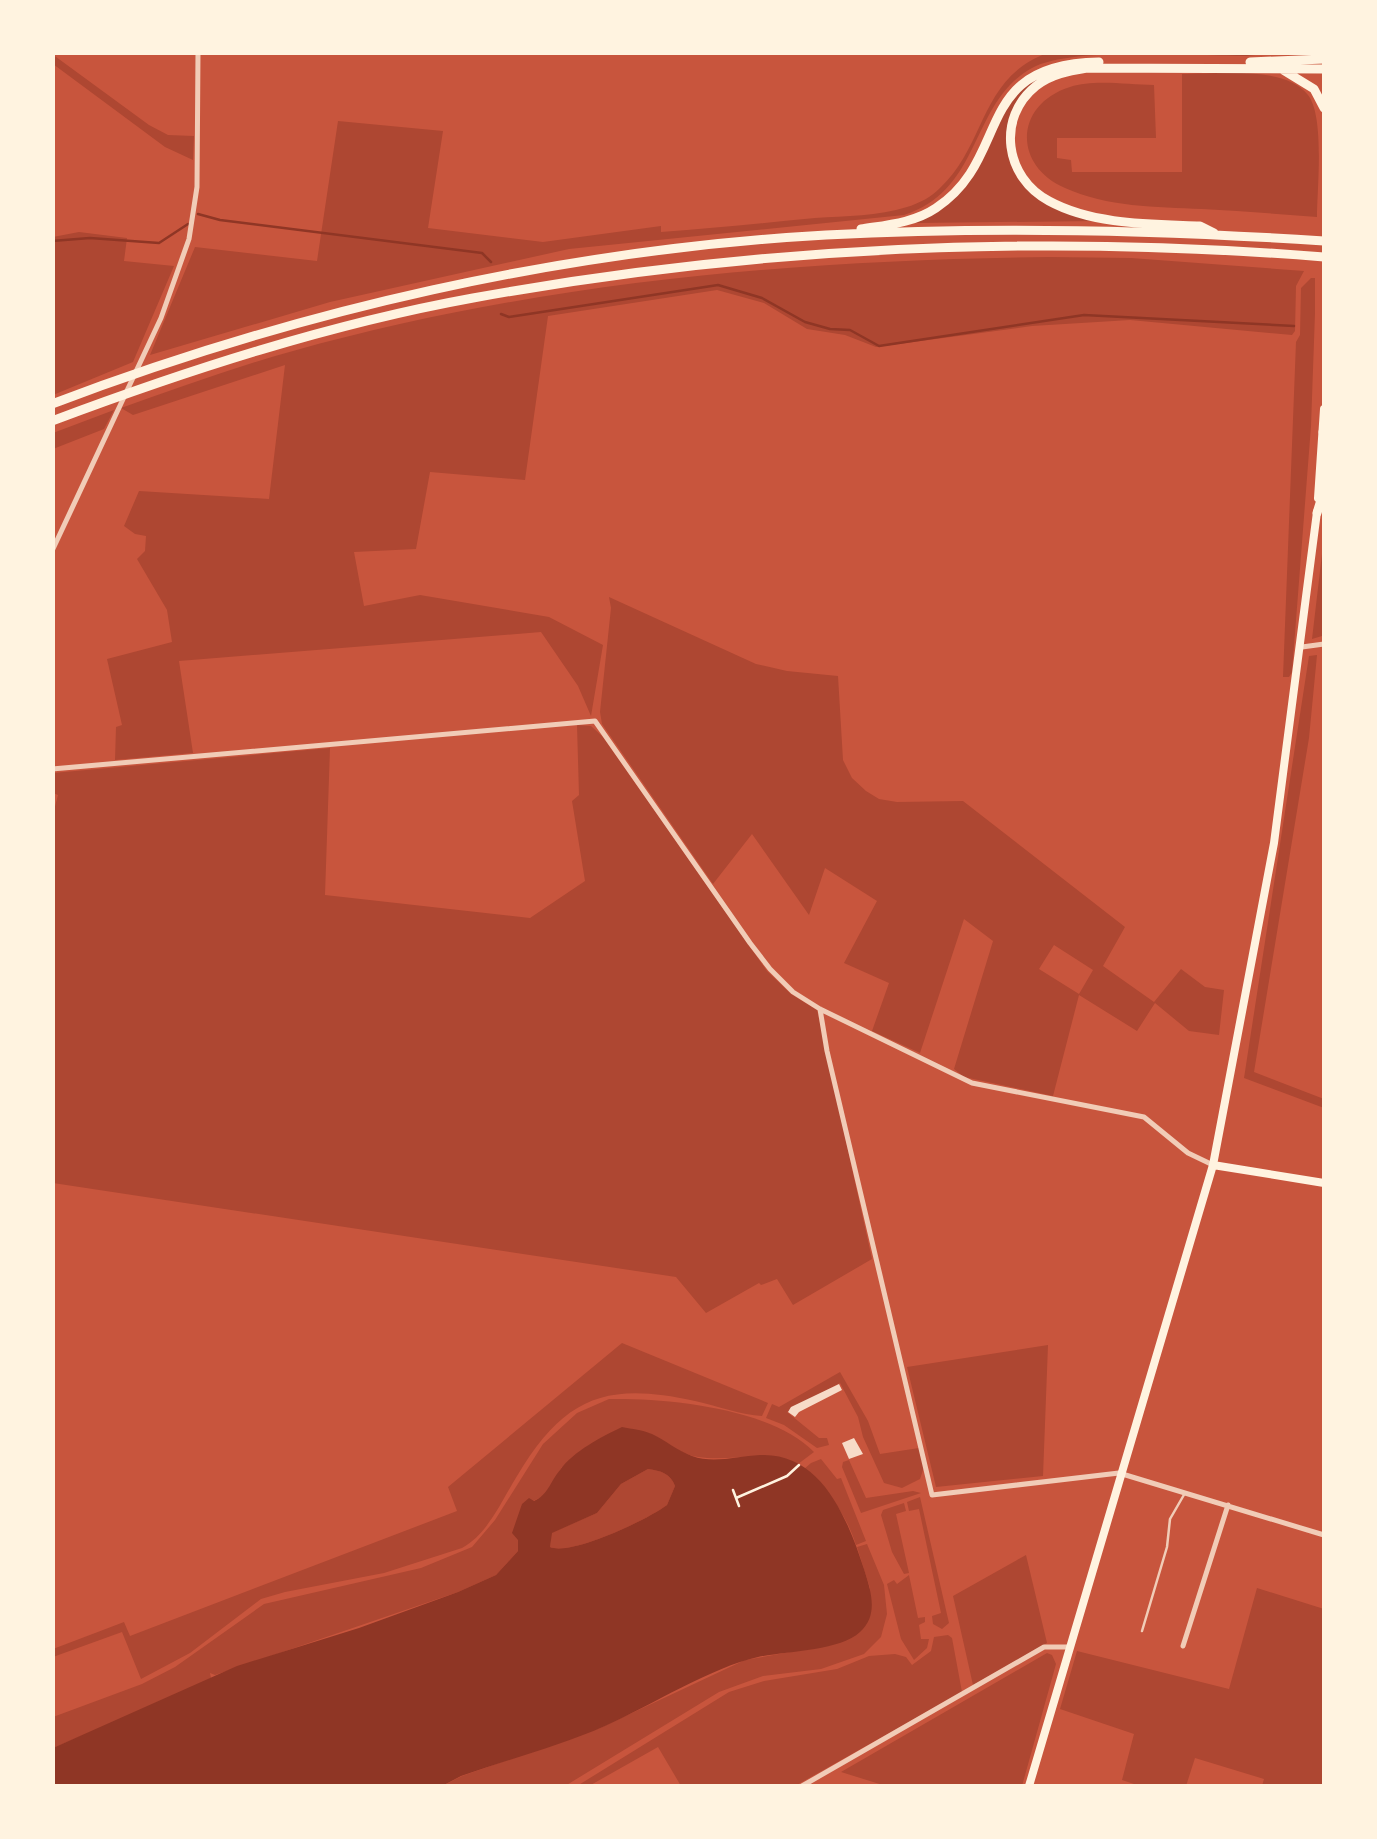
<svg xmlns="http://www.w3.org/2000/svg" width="1377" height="1839" viewBox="0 0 1377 1839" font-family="Rubik,sans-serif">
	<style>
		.green { fill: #ae4732; fill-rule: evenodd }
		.water { fill: #8f3625; fill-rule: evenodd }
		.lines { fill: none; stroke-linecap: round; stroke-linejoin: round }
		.stream { stroke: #8f3625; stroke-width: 2.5 }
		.building { fill: #f7dbc8 }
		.path { stroke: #fff3e0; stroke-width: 2.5 }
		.service { stroke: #f1ccb7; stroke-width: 2.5 }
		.minor { stroke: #f1ccb7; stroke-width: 5 }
		.secondary { stroke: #fff3e0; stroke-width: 8 }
		.motorway { stroke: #fff3e0; stroke-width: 9 }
	</style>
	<rect width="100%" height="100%" fill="#c8553d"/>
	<path class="green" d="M1047 53H1272L1247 56C1198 56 1071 46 1032 68 969 103 983 190 904 215L569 249 330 302 150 355 195 247 317 261 338 121 443 131 428 228 543 242 661 226V232C713 228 764 223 815 218 846 216 878 216 907 207 920 203 931 197 940 188 987 144 979 79 1047 53Z
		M52 54 149 125 168 135 194 136 193 160 165 147 53 64Z
		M1054 73 1017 102C1015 120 1010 140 1011 158 1012 197 1068 209 1097 221L915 223 949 202 1005 108 1027 82Z
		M1182 74C1216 74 1285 65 1308 95 1325 117 1317 189 1317 217 1279 214 1240 211 1202 209 1156 207 1107 207 1065 188 1012 165 1015 104 1070 87 1094 79 1128 85 1154 85L1156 138H1057V158L1071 160 1072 172H1182Z
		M79 232 127 238 124 261 174 266 133 362 53 395V237Z
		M1049 257 1131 258 1304 271 1296 286 1295 331 1292 335 1130 320 1032 326 876 347 845 335 807 329 764 303 717 290 548 316 525 480 430 472 416 549 354 552 364 606 420 595 549 617 603 645 591 716 578 686 541 632 179 661 193 753 115 760 116 727 122 725 107 659 172 642 167 610 137 559 145 551 146 536 135 534 124 526 139 491 269 499 285 365 133 415 121 408C178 388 235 367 293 351 539 282 796 260 1049 257Z
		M1311 278H1315V313L1311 426 1292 672 1289 677H1283L1296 342 1300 335 1301 288Z
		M114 410 104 429 53 449V433Z
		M1324 537 1322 636 1312 639Z
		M609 597 756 664 787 671 838 676 843 760 852 778 866 791 879 799 897 802 963 801 1125 927 1103 966 1154 1002 1181 969 1205 987 1224 990 1219 1035 1189 1031 1155 1003 1137 1031 1079 995 1053 1096 964 1077 954 1069 993 941 964 919 920 1053 872 1031 889 983 844 963 877 901 825 868 809 915 752 834 713 884 602 724 600 712 611 608ZM1054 945 1093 970 1079 994 1039 969Z
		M1317 655 1309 738 1254 1072 1324 1099V1108L1244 1078 1309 656Z
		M577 725 591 726 603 737 767 971 791 994 817 1010 872 1259 793 1305 777 1279 761 1285 759 1283 706 1313 676 1277 53 1183 52 818 58 795 53 793V773L330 748 325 895 530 918 585 881 572 801 579 795Z
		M622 1343 768 1403 762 1416C742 1415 717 1406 695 1401 606 1381 564 1397 517 1476 502 1500 488 1534 462 1548L384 1573 285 1592 261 1599 190 1653 141 1679 122 1632 53 1657V1649L124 1622 130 1636 457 1511 448 1487Z
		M1048 1345 1043 1476 936 1487 907 1367Z
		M840 1372 868 1421 880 1454 919 1448 924 1467 920 1479 902 1488 884 1483 863 1437 858 1417 840 1383 787 1412 819 1438H827L829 1445 817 1448 784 1425 766 1418 772 1404 779 1407Z
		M609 1399C667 1398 772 1408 814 1452L798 1464C766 1449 733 1462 698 1457 682 1455 664 1441 649 1433L562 1467 544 1496 533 1501 518 1540V1551L496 1575 458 1592 215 1675 210 1673 211 1678 171 1698 53 1748V1717L142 1684 175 1667 264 1604 421 1568 472 1547 495 1520 543 1444 577 1413Z
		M821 1459 837 1479 841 1478 866 1541 856 1545C847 1516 828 1489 804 1469L811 1463Z
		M849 1460 866 1498 913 1491 921 1493 861 1513 842 1467 843 1462Z
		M648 1469C661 1471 670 1473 675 1486L667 1505C647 1520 571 1556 550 1547L551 1533 597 1513 621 1484Z
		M920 1497 949 1623 942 1629 933 1624 932 1616 941 1613 919 1509 909 1511 907 1502Z
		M904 1503 906 1511 896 1514 909 1573 904 1574 892 1552 881 1515 883 1510Z
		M867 1544 884 1585 887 1614 881 1637 864 1654 821 1669 763 1676 719 1692 565 1786H442L462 1776 600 1728 745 1660 824 1646 870 1588 857 1547Z
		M1026 1555 1047 1643 973 1685 953 1596Z
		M909 1575 918 1618 925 1617V1622L919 1625 921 1639H929L927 1648 914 1660 901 1639 887 1584 894 1580 897 1584Z
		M1257 1588 1324 1609V1786H1262L1264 1779 1195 1758 1186 1786H1140L1122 1780 1134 1734 1060 1709 1077 1651 1229 1689Z
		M948 1635 952 1638 962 1692 795 1786H681L658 1747 589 1786H577L729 1692 764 1681 837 1669 869 1656 895 1654 906 1657 912 1665 931 1651 934 1637Z
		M1047 1653 1052 1655 1056 1664 1022 1786H886L841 1772Z"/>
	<path class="water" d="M622 1427C632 1429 643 1430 652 1434 665 1440 678 1451 692 1456 714 1464 737 1456 760 1455 822 1452 848 1520 864 1569 871 1591 879 1615 860 1632 840 1651 786 1651 758 1657 712 1667 650 1706 605 1726 560 1746 509 1759 461 1776L442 1786H53V1748L237 1666 359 1628 458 1592 496 1575 518 1551V1540L512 1533 522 1504 529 1498 534 1501C548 1495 550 1482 560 1470 574 1451 601 1437 622 1427ZM648 1469C661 1471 670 1473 675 1486L667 1505C647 1520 571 1556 550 1547L552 1533 597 1513 621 1484Z"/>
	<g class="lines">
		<path class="stream" d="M198 214 220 220 482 253 491 262
			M52 241 90 238 159 243 188 224
			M501 314 509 317 718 285 762 298 805 322 830 329 850 330 879 346 1084 315 1294 326"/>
	</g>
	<path class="building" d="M839 1384 842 1390 799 1412 795 1417 788 1412 791 1407Z
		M854 1438 863 1454 849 1459 842 1443Z"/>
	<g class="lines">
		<path class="path" d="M733 1490 739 1506
			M736 1498 787 1476 799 1465"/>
		<path class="service" d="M1142 1631 1167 1547 1170 1519 1185 1493"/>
		<path class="minor" d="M52 551 161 318 189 239 197 187 198 52
			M1302 647 1324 644
			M52 769 595 721 750 943 770 969 793 992 820 1009 972 1083 1144 1117 1188 1153 1213 1165
			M820 1009 827 1051 932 1495 1119 1473 1324 1535
			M1183 1646 1228 1505
			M802 1786 1044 1647H1068"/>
		<path class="secondary" d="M1318 498 1324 409
			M1213 1165 1324 1183
			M1029 1786 1213 1165 1274 843 1317 512"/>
		<path class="motorway" d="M1250 62 1324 59
			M1283 70 1314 89 1324 108
			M861 229C886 225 914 223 936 208 1013 157 970 64 1099 62
			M1214 233 1200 226C1151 224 1093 225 1049 201 1005 178 996 118 1036 86 1051 74 1069 71 1087 68L1324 69
			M52 404C299 310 562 250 826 235 992 226 1158 230 1324 241
			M52 421C188 370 330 324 473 298 753 247 1041 234 1324 257
			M1323 432 1324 431
			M1317 513 1324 490"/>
	</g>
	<rect width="1377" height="1839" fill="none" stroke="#fff3e0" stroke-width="110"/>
</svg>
